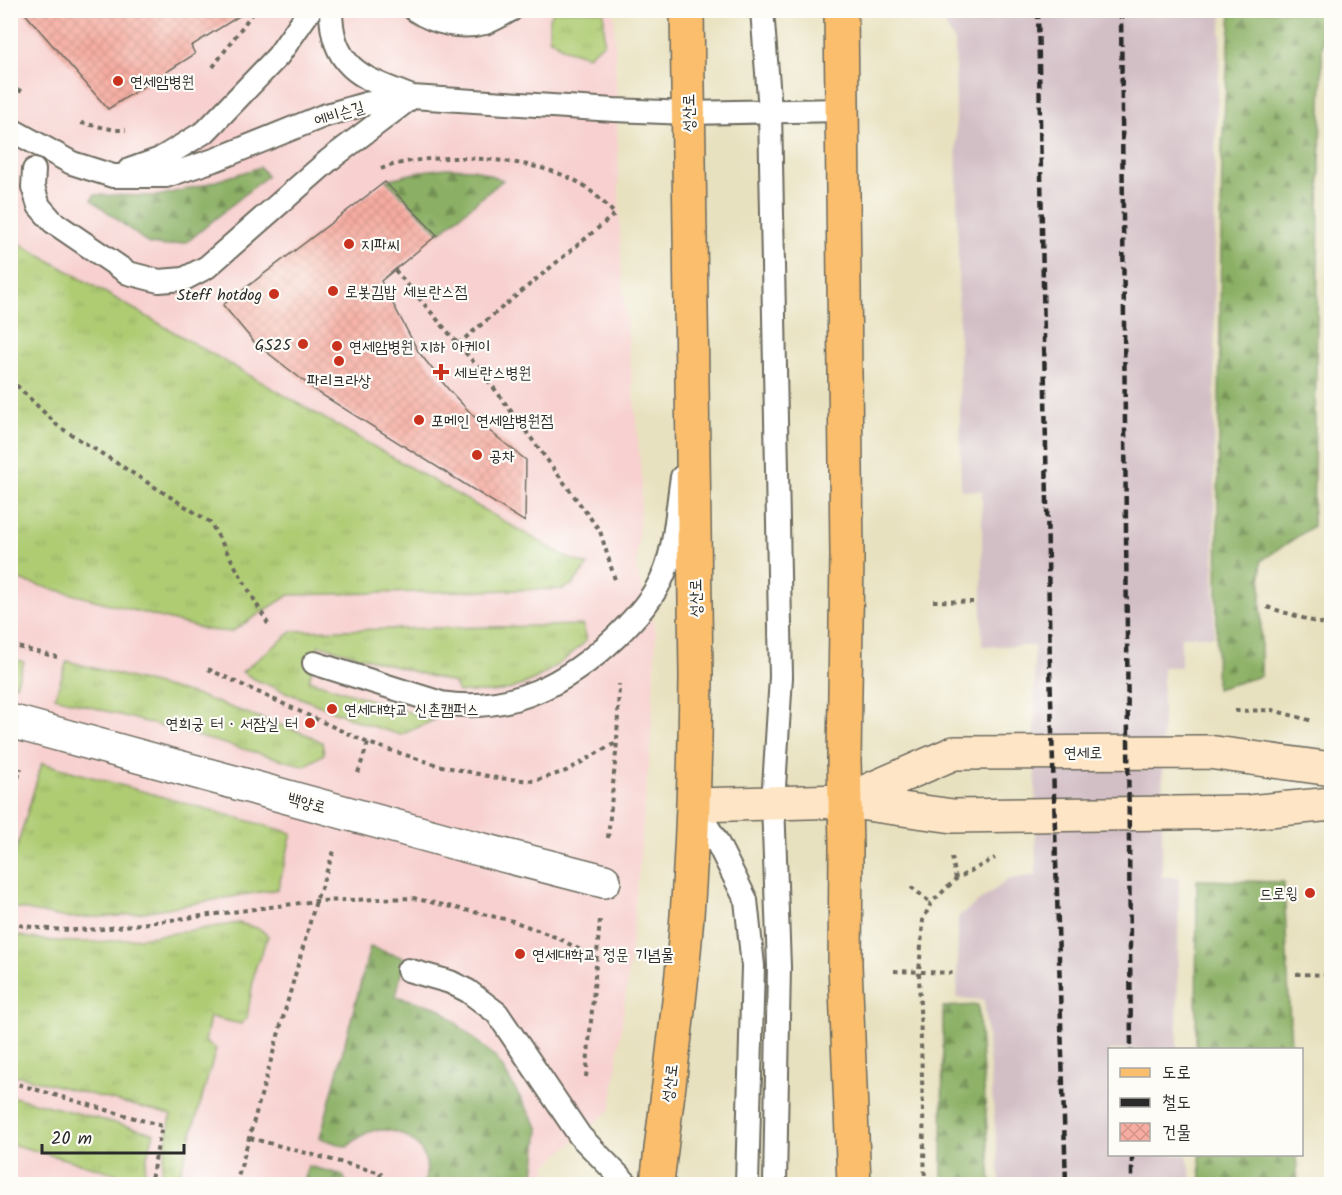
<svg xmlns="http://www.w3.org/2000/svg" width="1342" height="1195" viewBox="0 0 1342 1195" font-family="Kalam,'Poor Story',sans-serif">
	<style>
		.built { fill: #f7d0cf }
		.industrial { fill: #d2bec5 }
		.grass { fill: url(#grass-tufts); stroke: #6d7c4f; stroke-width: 1.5 }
		.forest { fill: url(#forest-firs); stroke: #5b6e48; stroke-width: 1.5 }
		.building { fill: url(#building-cross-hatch) }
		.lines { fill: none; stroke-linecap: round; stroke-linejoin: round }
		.lane-casing { stroke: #6d6b5f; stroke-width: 26 }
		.street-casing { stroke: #6d6b5f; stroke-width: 36 }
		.secondary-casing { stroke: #6d6b5f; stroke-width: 36 }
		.primary-casing { stroke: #6d6b5f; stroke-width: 36 }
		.path { stroke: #6d6b5f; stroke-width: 4; stroke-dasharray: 4.5 4.5; stroke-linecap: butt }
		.lane { stroke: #fff; stroke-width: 22 }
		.street { stroke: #fff; stroke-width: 33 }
		.secondary { stroke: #fde5c5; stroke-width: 33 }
		.primary { stroke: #fabe6d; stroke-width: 33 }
		.rail { stroke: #2b2b2b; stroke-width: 4.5; stroke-dasharray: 9 4.5; stroke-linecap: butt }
		.poi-dot { fill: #c8321e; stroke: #fdfcf7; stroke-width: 2 }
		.labels { text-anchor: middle; stroke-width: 4.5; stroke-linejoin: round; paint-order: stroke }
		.poi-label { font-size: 16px; fill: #2b2b2b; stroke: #fdfcf7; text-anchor: start }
		.street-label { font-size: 16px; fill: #2b2b2b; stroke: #fdfcf7 }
	</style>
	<defs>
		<pattern id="grass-tufts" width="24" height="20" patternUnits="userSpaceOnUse" patternTransform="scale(1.5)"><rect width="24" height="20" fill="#afcc73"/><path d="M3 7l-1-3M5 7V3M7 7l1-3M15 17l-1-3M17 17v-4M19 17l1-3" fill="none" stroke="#97af64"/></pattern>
		<pattern id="forest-firs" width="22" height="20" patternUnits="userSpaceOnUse" patternTransform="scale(1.5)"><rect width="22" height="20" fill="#8bb065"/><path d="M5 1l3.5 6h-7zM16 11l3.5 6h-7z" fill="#728f53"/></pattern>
		<pattern id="building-cross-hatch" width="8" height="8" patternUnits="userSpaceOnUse" patternTransform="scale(1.5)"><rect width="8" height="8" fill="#f6aca0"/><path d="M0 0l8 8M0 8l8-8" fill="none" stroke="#d3948a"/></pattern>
	</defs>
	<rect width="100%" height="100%" fill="#fdfcf7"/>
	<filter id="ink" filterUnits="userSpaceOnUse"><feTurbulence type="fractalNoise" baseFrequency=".0167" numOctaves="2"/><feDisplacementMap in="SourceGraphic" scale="12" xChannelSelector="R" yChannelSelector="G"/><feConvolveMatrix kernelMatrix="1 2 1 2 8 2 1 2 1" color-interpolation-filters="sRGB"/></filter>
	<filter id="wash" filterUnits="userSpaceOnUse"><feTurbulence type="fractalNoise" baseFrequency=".008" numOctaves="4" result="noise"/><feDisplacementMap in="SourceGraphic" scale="24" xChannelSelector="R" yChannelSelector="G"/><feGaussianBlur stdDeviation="1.35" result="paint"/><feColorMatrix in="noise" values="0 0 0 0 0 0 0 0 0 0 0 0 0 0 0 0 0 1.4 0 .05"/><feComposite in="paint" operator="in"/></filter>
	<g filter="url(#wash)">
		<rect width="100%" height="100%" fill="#e8e1bf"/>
		<path class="built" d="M10 11H614L621 262 642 482 636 569 656 632 651 741 630 960 611 1109 547 1165 545 1184H11Z"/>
		<path class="industrial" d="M937 11H1222L1215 156 1214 636H1181V667H1163L1162 877H1179L1177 1049 1110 1050V1154L1187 1155 1193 1184H1000L984 1000 957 998 958 917 1009 879 1036 875 1034 646H982V491L961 490 955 42Z"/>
		<path class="grass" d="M554 11H604V43L588 56 565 49 549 38V18Z
			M10 238 568 558 588 565 572 585 562 589 289 595 231 632 208 630 11 578Z
			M583 625 586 641C565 661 530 687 501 691 487 693 472 692 458 692L454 683 319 645 309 680 434 720 401 735 365 724 256 680 242 672 293 631Z
			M10 658 24 662 16 685 11 683Z
			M67 661 199 696 308 735 322 742 324 754 305 766 55 697Z
			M42 763 292 833 278 889 120 916 67 918 11 907V867Z
			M239 923 260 929 268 936 255 969 247 1018 241 1024 210 1017 205 1042 216 1049 177 1184 159 1182 171 1115 11 1074V934C83 953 165 934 239 923Z
			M10 1096 154 1133 146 1160 143 1184H127L128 1177 11 1144Z"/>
		<path class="forest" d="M1231 11H1323L1313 526 1261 561V676L1216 689 1222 148Z
			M260 167 267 176 187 242 167 246 149 244 92 200 94 195 158 196 203 185Z
			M446 168 474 169 503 180 439 233 386 180 423 171Z
			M1197 880 1284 882 1291 1049H1196Z
			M370 947 405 958 396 996 439 1008 497 1059 539 1129 533 1184H423C437 1156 408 1128 380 1130 367 1130 356 1139 347 1147L320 1138Z
			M978 1005 991 1184H942L943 1007Z
			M1200 1155H1296L1298 1184H1201Z
			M308 1166 343 1175 347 1184H303Z"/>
		<g id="blocks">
			<path class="building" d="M22 10H249L191 46 195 54 108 109Z
				M385 182 437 235 381 281 418 351 448 389 482 425 526 460 525 522 319 393 254 342 223 305Z"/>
		</g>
	</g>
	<g filter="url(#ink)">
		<use href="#blocks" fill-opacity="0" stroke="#6d6b5f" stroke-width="1.5"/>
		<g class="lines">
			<g class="lane-casing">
				<path id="lane" d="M331 10C331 70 366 79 412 97
					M415 10C436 24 461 29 485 23 494 20 503 14 511 10
					M762 10 770 110 781 677 773 803 779 967 775 1184
					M10 129 72 163 113 176H166L217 159 323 116 365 104 412 97 614 110 688 113 841 110
					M34 170 33 187 39 206 53 222 128 273 159 281 184 279 207 267 329 160 408 100
					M129 170 160 159 206 131 278 56 310 10
					M314 663 441 703C511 714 568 683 617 636 636 617 655 597 665 571 676 542 677 507 682 477
					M694 805 716 840 746 900 753 966 747 1184
					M408 970 450 982 468 991 497 1013 580 1136 627 1184"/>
			</g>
			<g class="street-casing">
				<path id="street" d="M10 721 456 843 604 881"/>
			</g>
			<g class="secondary-casing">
				<path id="secondary" d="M844 801 954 753 1208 752 1332 769
					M694 805 844 801 953 816 1248 812 1332 804"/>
			</g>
			<g class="primary-casing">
				<path id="primary" d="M841 10 847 555 844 760 846 847 845 965 854 1184
					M657 1184C665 1111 676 1037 683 963 692 868 695 772 696 677L687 10"/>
			</g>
			<path class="path" d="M210 10 214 17
				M213 67 251 15V10
				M10 85 24 93
				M81 123 116 130H126
				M381 169C427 150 528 157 572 179 589 187 602 201 615 214L458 344
				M395 270 482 372 600 531 616 583
				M10 379 58 426 210 522 268 624
				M933 601 973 602
				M1267 607 1332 627
				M10 645 57 657
				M208 669 368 743 437 765 497 778 534 781 566 771 617 742
				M1235 711 1272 710 1313 721
				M358 773 368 743
				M10 804 21 768
				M608 838 617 742 619 684
				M952 857 956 879
				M911 887 931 903
				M10 923C41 930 70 931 102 929L316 901 413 898 513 921 558 938 597 959
				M894 971 955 973
				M1296 974 1332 975
				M586 1077 600 920
				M10 1082 162 1126 150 1184
				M250 1138 381 1173 377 1184
				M236 1184 316 901 334 851
				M925 1184 919 972 923 920 931 903 956 879 995 858"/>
			<use href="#lane" class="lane"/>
			<use href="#street" class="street"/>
			<use href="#secondary" class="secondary"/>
			<use href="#primary" class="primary"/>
			<path class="rail" d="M1038 10 1050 667 1066 1184
				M1121 10 1131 1050
				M1132 1154V1184"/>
		</g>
	</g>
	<g class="poi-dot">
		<circle cx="118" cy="81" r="6"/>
		<circle cx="349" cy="244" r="6"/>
		<circle cx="333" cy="291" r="6"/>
		<circle cx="274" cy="294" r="6"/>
		<circle cx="303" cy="344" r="6"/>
		<circle cx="337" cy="346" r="6"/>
		<circle cx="339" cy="361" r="6"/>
		<path d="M438 363h6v6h6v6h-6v6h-6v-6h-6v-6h6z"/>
		<circle cx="419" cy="420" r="6"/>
		<circle cx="477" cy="455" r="6"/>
		<circle cx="332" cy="709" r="6"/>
		<circle cx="310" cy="723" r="6"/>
		<circle cx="1310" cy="893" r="6"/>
		<circle cx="520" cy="954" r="6"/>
	</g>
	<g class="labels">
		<g class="poi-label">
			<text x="130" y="87">연세암병원</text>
			<text x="361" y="250">지파씨</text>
			<text x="345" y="297">로봇김밥 세브란스점</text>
			<text x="262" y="300" text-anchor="end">Steff hotdog</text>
			<text x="291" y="350" text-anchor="end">GS25</text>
			<text x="349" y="352">연세암병원 지하 아케이</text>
			<text x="454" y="378">세브란스병원</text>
			<text x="339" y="386" text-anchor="middle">파리크라상</text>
			<text x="431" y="426">포메인 연세암병원점</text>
			<text x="489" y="461">공차</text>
			<text x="344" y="715">연세대학교 신촌캠퍼스</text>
			<text x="298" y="729" text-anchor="end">연희궁 터 · 서잠실 터</text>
			<text x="1298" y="899" text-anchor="end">드로윙</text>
			<text x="532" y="960">연세대학교 정문 기념물</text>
		</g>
		<g class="street-label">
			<text transform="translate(339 113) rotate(-17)" y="6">에비슨길</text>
			<text transform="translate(688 113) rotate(-91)" y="6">성산로</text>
			<text transform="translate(695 598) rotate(-91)" y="6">성산로</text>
			<text x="1083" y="758">연세로</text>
			<text transform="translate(307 802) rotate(15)" y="6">백양로</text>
			<text transform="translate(669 1083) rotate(-83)" y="6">성산로</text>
		</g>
	</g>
	<rect width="1342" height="1195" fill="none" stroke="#fdfcf7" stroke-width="36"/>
	<rect x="1108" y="1048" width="195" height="108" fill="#fdfcf7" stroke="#a9a8a5" stroke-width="1.5"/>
	<rect x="1120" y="1068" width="30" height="9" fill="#fabe6d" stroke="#a9a8a5" stroke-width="1.5"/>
	<text x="1162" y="1078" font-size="18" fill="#2b2b2b">도로</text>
	<rect x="1120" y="1098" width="30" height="9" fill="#2b2b2b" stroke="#a9a8a5" stroke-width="1.5"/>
	<text x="1162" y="1108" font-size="18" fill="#2b2b2b">철도</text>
	<rect x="1120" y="1123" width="30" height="18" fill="url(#building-cross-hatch)" stroke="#a9a8a5" stroke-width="1.5"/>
	<text x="1162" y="1138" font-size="18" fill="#2b2b2b">건물</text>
	<path d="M42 1144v9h142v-9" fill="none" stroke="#2b2b2b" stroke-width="3"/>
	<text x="51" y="1144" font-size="18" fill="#2b2b2b" stroke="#fdfcf7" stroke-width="4.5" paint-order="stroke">20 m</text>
</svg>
